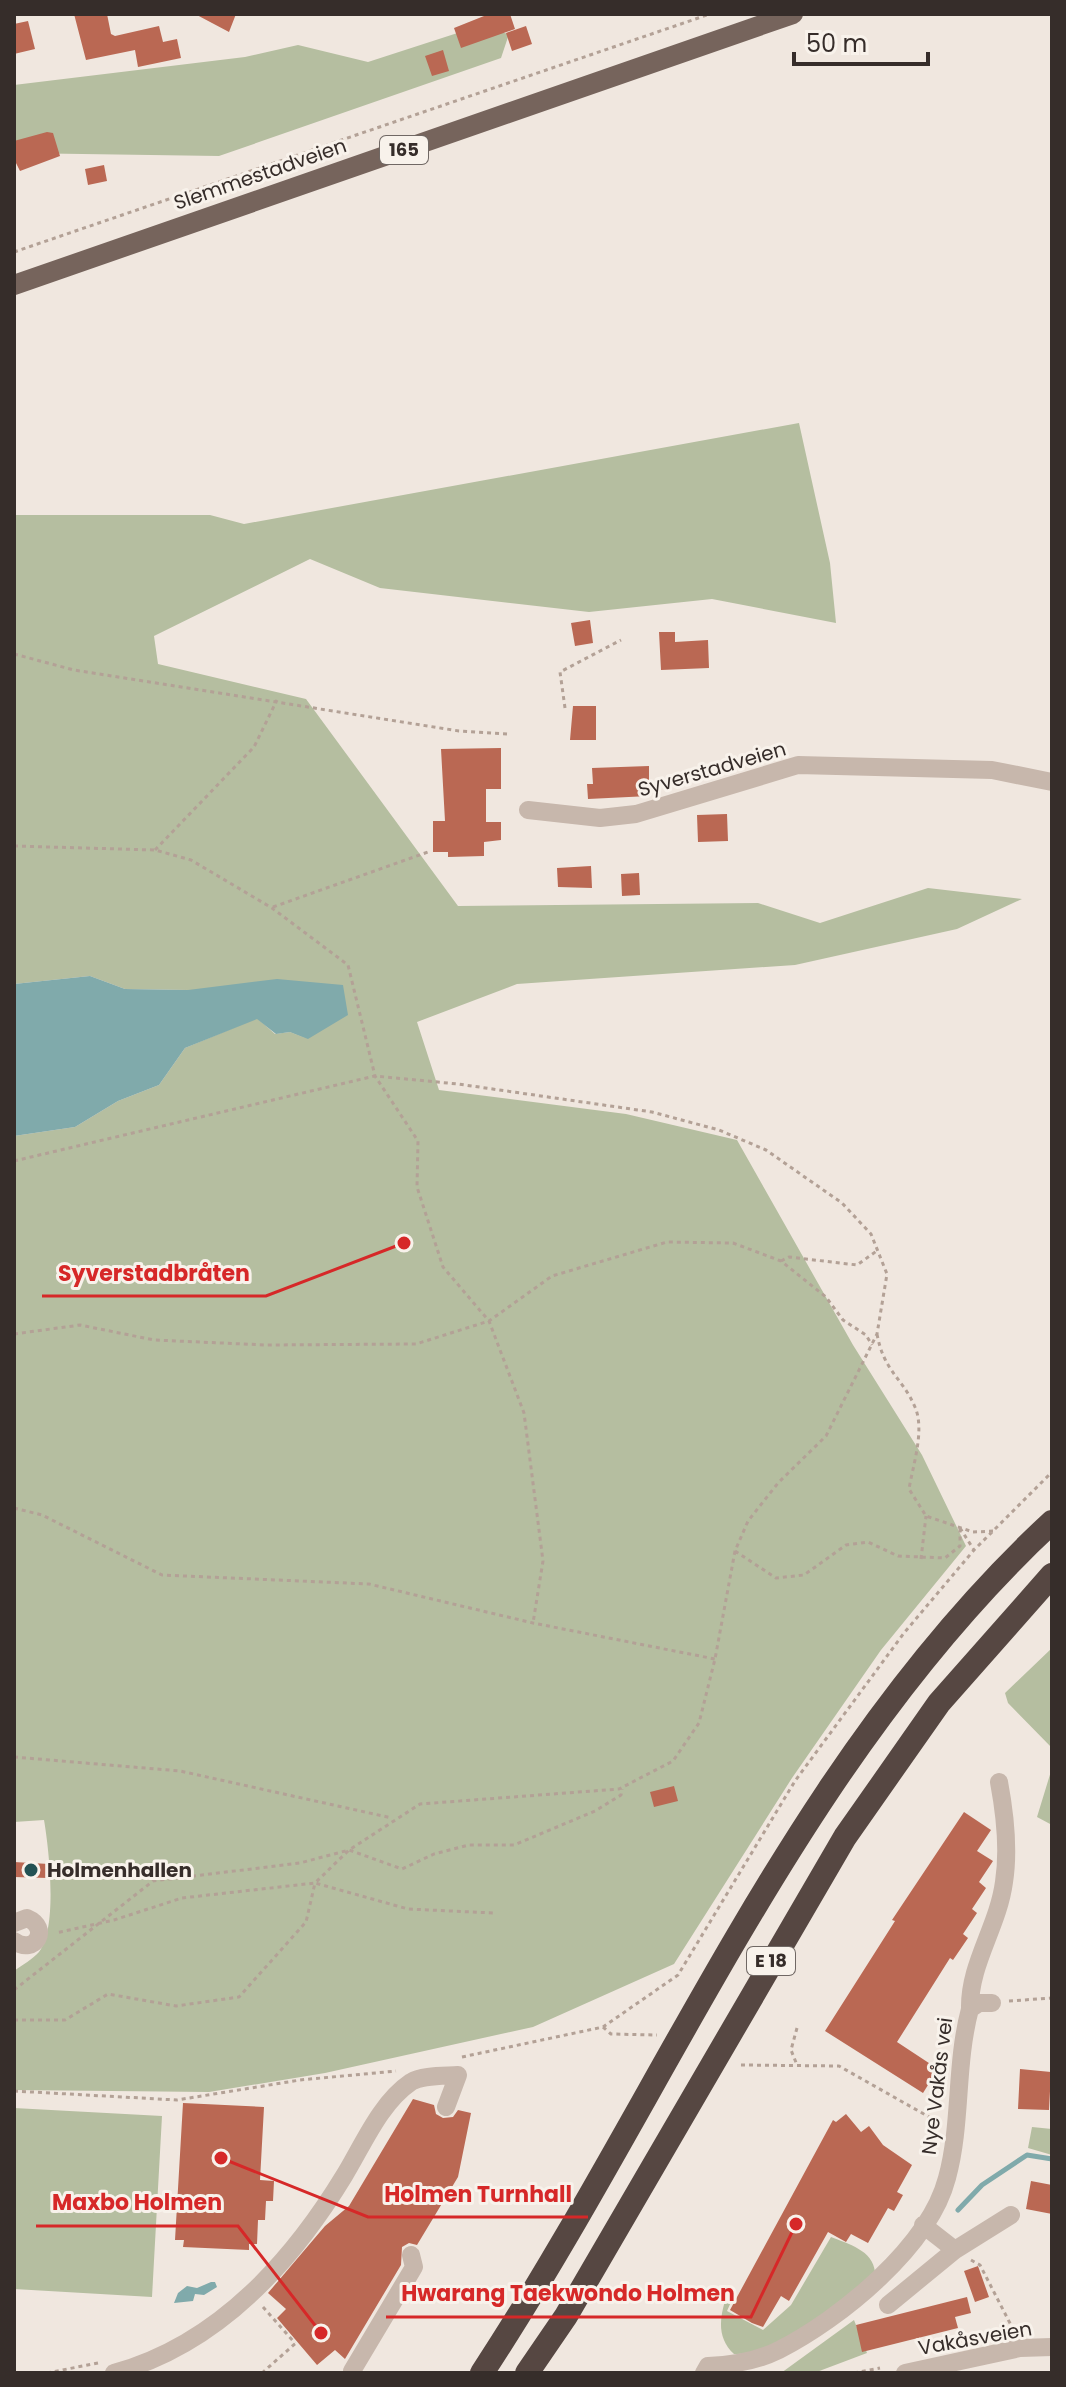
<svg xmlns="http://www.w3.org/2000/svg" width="1066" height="2387" viewBox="0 0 1066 2387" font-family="Poppins,sans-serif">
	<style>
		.green { fill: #b5bea0 }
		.water { fill: #80aaab }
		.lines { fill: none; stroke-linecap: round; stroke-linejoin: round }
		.stream { stroke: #80aaab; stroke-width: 5 }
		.building { fill: #ba6853 }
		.path { stroke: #b3a196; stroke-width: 3; stroke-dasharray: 4 4; stroke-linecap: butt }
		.minor { stroke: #c7b7ac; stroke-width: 18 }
		.major { stroke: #76645c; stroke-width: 20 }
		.highway { stroke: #564742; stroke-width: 24 }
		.poi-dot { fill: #235254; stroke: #f8f2eb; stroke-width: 3 }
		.labels { text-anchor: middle; stroke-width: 6; stroke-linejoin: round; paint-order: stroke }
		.shield { fill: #f8f2eb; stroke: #706864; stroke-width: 2 }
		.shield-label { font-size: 18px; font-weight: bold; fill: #362d2a }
		.street-label { font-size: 20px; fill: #362d2a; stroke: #f8f2eb }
		.poi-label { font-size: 20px; font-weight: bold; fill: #362d2a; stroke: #f8f2eb; text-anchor: start }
		.leader { fill: none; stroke: #d62828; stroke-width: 3 }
		.callout-dot { fill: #d62828; stroke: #f8f2eb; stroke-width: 3 }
		.callout-label { font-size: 22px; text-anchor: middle; font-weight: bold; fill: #d62828; stroke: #f8f2eb; stroke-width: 6; stroke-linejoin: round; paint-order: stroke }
	</style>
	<rect width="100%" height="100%" fill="#f0e7df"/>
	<path class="green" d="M476 27 509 34 501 58 219 156 14 153V85L245 57 298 45 368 62Z
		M799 423 830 563 836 623 712 599 589 612 380 588 310 559 154 636 158 664 306 699 458 906 758 903 820 923 928 888 1022 899 957 929 795 965 517 984 417 1022 439 1090 626 1114 737 1140 853 1345 922 1455 966 1546 881 1650 792 1778 674 1964 533 2027 325 2073 209 2092 14 2090V1971C22 1965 33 1959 39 1952 58 1928 49 1849 44 1820L14 1822V1136L75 1127 118 1101 159 1085 185 1048 257 1018 275 1034 290 1032 308 1039 188 990 125 989 90 976 14 984V515H210L244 524Z
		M1052 1648V1748L1008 1703 1005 1693Z
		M1052 1768V1825L1037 1817Z
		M14 2108 162 2116 152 2297 14 2289Z
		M1032 2127 1052 2129V2155L1028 2148Z
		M831 2237C848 2244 873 2250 875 2272 843 2301 779 2356 734 2354 718 2339 719 2321 725 2301L731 2302 727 2311 763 2330 791 2305Z
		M854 2320 867 2353 814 2373H781Z"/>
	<path class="water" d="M90 976 125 989 188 990 277 979 343 985 348 1015 308 1039 290 1032 276 1034 257 1019 185 1048 159 1085 118 1101 75 1127 14 1136V984Z
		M211 2282H215L217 2287 204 2295 195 2294 193 2301 174 2303 178 2293 187 2286 197 2288Z"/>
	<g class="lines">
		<path class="stream" d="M958 2210 982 2185 1027 2155 1052 2159"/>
	</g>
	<path class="building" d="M74 14H107L111 34 115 36 159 26 163 42 177 39 181 58 138 67 135 50 86 60Z
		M195 14H236L229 32Z
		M510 14 515 29 461 48 454 28 489 14Z
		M28 21 35 49 14 54V24Z
		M526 26 532 44 512 51 506 33Z
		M443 50 449 71 432 76 425 56Z
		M47 132 53 133 60 156 20 171 14 159V141Z
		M104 165 107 181 88 185 85 169Z
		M590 620 593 643 575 646 571 623Z
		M659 632H675V642L708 640 709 668 661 670Z
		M573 706H596V740H570Z
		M501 748V789H486V822H501V840L484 842V856L448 857V852H433V821H445L441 749Z
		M649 766V796L588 799 587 784H593L592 768Z
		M727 814 728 841 698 842 697 815Z
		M591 866 592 888 558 887 557 868Z
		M639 873 640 895 622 896 621 874Z
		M674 1786 678 1801 654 1807 650 1792Z
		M964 1812 991 1830 977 1851 993 1861 979 1882 986 1888 972 1909 977 1913 963 1934 968 1938 953 1960 950 1958 897 2042 938 2069 923 2093 825 2031 895 1921 892 1920Z
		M14 1862 49 1864 48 1878 14 1877Z
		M1020 2069 1051 2072 1049 2110 1018 2109Z
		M413 2099 434 2105 436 2114 443 2118 453 2117 458 2110 471 2113 458 2177 417 2245 409 2243 402 2247 401 2265 345 2359 335 2350 317 2365 277 2318 286 2309 268 2293 325 2226 349 2206Z
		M183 2103 264 2107 260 2180 274 2181 273 2201H266L265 2220H258L257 2244H249V2250L183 2247 184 2240H175Z
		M846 2114 861 2132 869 2126 883 2145 912 2165 897 2192 903 2195 894 2211 888 2208 868 2243 851 2234 846 2242 828 2232 789 2301 781 2296 763 2327 752 2323 730 2310 833 2120 836 2122Z
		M1031 2181 1052 2185V2214L1026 2209Z
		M978 2266 989 2297 975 2302 964 2271Z
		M967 2297 971 2313 955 2317 958 2328 862 2352 856 2325Z"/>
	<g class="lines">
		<path class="path" d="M14 252 710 14
			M14 654 74 670 459 731 507 734
			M565 708 560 672 621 640
			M14 846 155 850 191 860 272 908 348 965 375 1076 418 1141 417 1187 443 1267 489 1321 552 1276 667 1242 733 1243 781 1261 826 1297 843 1320 866 1335 872 1345
			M155 850 254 747 277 700
			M273 907 428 852
			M14 1161 375 1076 458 1084 652 1112 719 1130 766 1150 842 1203 871 1234 887 1274 877 1334 826 1436 778 1483 748 1521 735 1551 715 1659 699 1723 673 1761 619 1789 420 1804 349 1850 315 1883 182 1898 114 1920 56 1933
			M781 1261 789 1257 857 1265 878 1250
			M14 1334 80 1325 154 1340 266 1345 416 1344 489 1321 524 1413 543 1561 533 1623
			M877 1334C884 1372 902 1377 915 1407 925 1430 913 1465 909 1489L926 1516 973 1532 995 1531
			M14 1508 42 1515 162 1575 369 1584 533 1623 715 1659
			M960 1528 974 1550
			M735 1551 776 1578 804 1575 846 1545 868 1542 898 1556 945 1558 960 1546V1528
			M921 1559 926 1516
			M14 1757 180 1771 392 1818
			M14 1990 153 1881 300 1863 349 1850 402 1869 434 1854 469 1845H514L595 1811 621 1795 622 1789
			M1009 2001 1052 1998
			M14 2020H65L108 1994 176 2006 239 1997 306 1922 315 1883 408 1909 493 1913
			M603 2027 611 2034 657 2035
			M797 2028 791 2050 797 2065
			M462 2057 603 2027 678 1975 795 1781 904 1633 974 1550 1052 1472
			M741 2065 839 2066 938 2122
			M14 2091 177 2100 300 2080 396 2071
			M971 2260 980 2265 1014 2331
			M263 2307 295 2343
			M47 2373 98 2363
			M262 2373 297 2342
			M854 2373 880 2368"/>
		<path class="minor" d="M528 810 600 818 636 814 798 765 992 770 1052 782
			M14 1923 27 1918C51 1928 35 1956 14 1941
			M970 2009C969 1964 998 1927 1004 1882 1009 1850 1005 1814 999 1782
			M923 2225 955 2250 1011 2215
			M888 2305 955 2250
			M352 2371 414 2267 411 2255
			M114 2373C216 2345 291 2263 344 2176 363 2145 380 2103 411 2082 422 2075 445 2076 458 2075L446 2107
			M704 2373 708 2366C732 2365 757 2361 779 2350 840 2319 929 2247 947 2178 962 2123 955 2065 970 2009L979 2003H992
			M905 2373 1020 2348 1052 2347"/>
		<path class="major" d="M14 285 793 14"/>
		<path class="highway" d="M482 2373C669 2088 798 1757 1052 1522
			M527 2373 566 2316 845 1837 939 1703 1052 1575"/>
	</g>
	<circle class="poi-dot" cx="31" cy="1870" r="8"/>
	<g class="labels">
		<g class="shield">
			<rect x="380" y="136" width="48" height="28" rx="6"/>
			<rect x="747" y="1947" width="48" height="28" rx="6"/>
		</g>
		<g class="shield-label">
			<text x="404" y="156">165</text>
			<text x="771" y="1967">E 18</text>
		</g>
		<g class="street-label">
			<text transform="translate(260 174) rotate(-19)" y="7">Slemmestadveien</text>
			<text transform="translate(712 769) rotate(-16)" y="7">Syverstadveien</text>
			<text transform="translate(937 2086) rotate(-83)" y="7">Nye Vakås vei</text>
			<text transform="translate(975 2338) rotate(-10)" y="7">Vakåsveien</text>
		</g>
		<g class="poi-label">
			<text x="47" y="1877">Holmenhallen</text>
		</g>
	</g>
	<path class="leader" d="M404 1243L266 1296H42M221 2158L368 2217H588M321 2333L238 2226H36M796 2224L751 2317H386"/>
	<g class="callout-dot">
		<circle cx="404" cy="1243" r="8"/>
		<circle cx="221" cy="2158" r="8"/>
		<circle cx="321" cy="2333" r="8"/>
		<circle cx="796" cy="2224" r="8"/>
	</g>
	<g class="callout-label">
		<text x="154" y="1281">Syverstadbråten</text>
		<text x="478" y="2202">Holmen Turnhall</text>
		<text x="137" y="2210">Maxbo Holmen</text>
		<text x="568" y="2301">Hwarang Taekwondo Holmen</text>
	</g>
	<rect width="1066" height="2387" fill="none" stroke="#362d2a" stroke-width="32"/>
	<path d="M794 52v12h134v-12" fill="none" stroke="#362d2a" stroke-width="4"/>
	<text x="806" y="52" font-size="24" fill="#362d2a" stroke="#f8f2eb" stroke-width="6" paint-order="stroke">50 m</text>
</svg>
